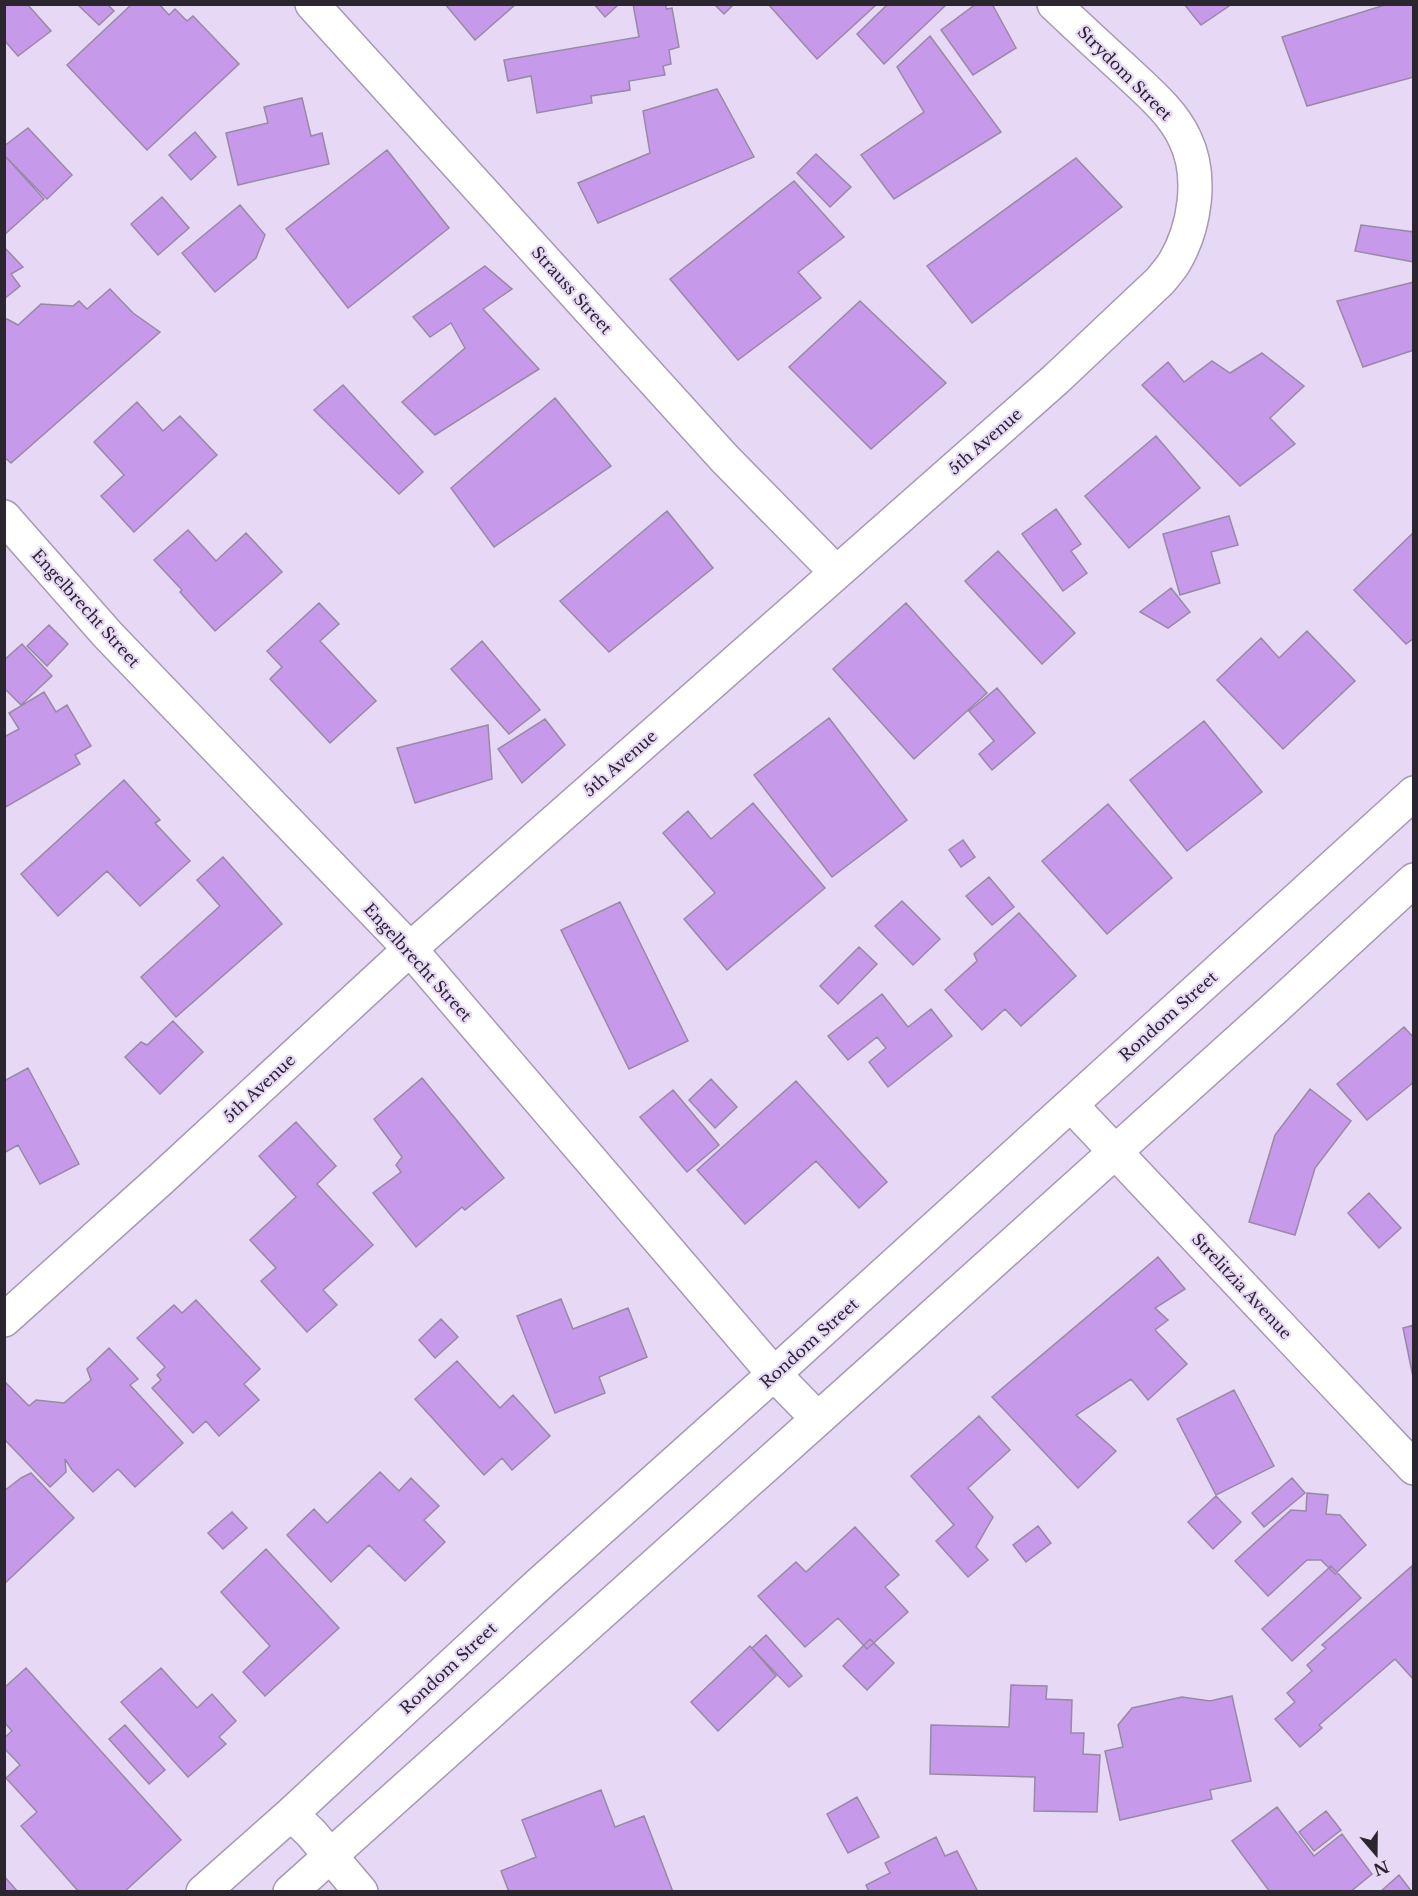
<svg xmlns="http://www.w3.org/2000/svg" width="1418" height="1896" viewBox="0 0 1418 1896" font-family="'Libre Baskerville',serif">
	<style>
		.building { fill: #c699ea; stroke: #988aa5; stroke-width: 1.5 }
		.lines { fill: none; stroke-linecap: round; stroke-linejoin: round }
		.minor-casing { stroke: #a799b4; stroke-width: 36 }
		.minor { stroke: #fff; stroke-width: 33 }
		.labels { text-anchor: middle; stroke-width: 4.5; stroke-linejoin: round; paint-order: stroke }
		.street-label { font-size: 16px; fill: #2b2530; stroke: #e7d8f5 }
	</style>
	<rect width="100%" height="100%" fill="#e7d8f5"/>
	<path class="building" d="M4 4H27L51 31 18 56 4 40Z
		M77 4H107L114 11 99 25Z
		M132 4H159L169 15 175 9 187 21 193 16 239 64 147 150 67 65Z
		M445 4H516L475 40Z
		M594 4H619L605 17Z
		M633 4H666V9L672 8 679 47 669 50 671 64 663 66 665 75 629 81 630 90 591 96 592 103 537 113 531 76 508 81 504 60 639 37Z
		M714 4H734L724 14Z
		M768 4H877L817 59Z
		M888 4H947L884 64 857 34Z
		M976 4H992L1016 48 973 75 941 30Z
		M1184 4H1232L1201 25Z
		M1388 4H1414V77L1307 106 1282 37Z
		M930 36 1001 132 894 199 861 155 924 112 897 67Z
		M717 89 754 157 598 223 578 183 650 153 643 111Z
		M302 98 311 136 322 133 329 164 238 185 226 133 268 123 264 107Z
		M28 128 72 175 47 199 4 155V146Z
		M195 132 216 157 191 180 169 155Z
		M387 150 449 228 348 308 286 229Z
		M816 154 851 187 830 207 797 173Z
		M4 155 44 199 4 235Z
		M1076 158 1122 207 972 323 927 266Z
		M794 181 844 237 798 272 821 298 738 360 670 279Z
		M162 197 189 228 158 255 131 224Z
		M240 205 265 235 256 258 215 292 182 253Z
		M1361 225 1414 232V262L1355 251Z
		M4 247 23 267 11 274 20 286 4 299Z
		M485 266 512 289 483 309 539 369 435 435 402 402 465 348 451 323 430 337 413 317Z
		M1414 282V350L1363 367 1337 301Z
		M110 289 133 313 160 332 11 463 4 457V321L7 319 18 325 41 304 73 306 79 301 87 309Z
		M860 301 946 383 871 449 789 367Z
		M1262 353 1304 386 1270 418 1295 444 1240 486 1142 385 1168 362 1184 382 1212 361 1230 373Z
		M343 385 423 472 399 494 314 410Z
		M555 398 611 466 494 547 451 488Z
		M137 402 163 431 180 416 217 455 134 532 101 496 124 475 94 442Z
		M1156 436 1200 488 1129 548 1085 496Z
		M1056 509 1081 544 1071 551 1087 573 1063 591 1022 534Z
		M667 511 713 568 609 652 560 601Z
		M1229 516 1238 545 1211 552 1220 583 1180 595 1163 534Z
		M188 530 216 561 246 533 282 572 215 631 180 592 182 590 154 560Z
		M1414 532V638L1406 644 1354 590Z
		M998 551 1075 633 1042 664 965 581Z
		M1171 588 1190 612 1168 628 1140 612Z
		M319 603 339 624 320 641 376 701 330 743 270 679 282 667 267 651Z
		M906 603 987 693 914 759 833 669Z
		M49 625 68 644 47 666 27 646Z
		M1307 631 1355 681 1283 749 1217 680 1261 638 1279 658Z
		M482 641 540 710 509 734 451 669Z
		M22 644 52 676 21 705 4 688V660Z
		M997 688 1035 733 992 770 979 754 994 741 969 711Z
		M44 692 56 712 67 705 91 746 75 755 80 764 4 808V737L19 729 9 713Z
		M829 718 907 820 832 877 754 775Z
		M545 719 565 745 522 783 498 749Z
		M1204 721 1262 792 1187 851 1130 780Z
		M488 725 492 779 415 803 397 748Z
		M124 780 160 820 155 823 190 861 140 906 107 871 58 916 21 874Z
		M753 803 825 888 727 970 684 919 715 893 663 833 688 811 711 839Z
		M1108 804 1172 878 1107 934 1042 861Z
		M963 840 975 857 961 867 949 850Z
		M223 857 282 924 176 1017 141 977 220 906 197 880Z
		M989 877 1014 907 992 925 966 896Z
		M902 901 940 939 913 965 875 926Z
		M620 902 688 1041 629 1069 561 930Z
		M1019 913 1076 976 1021 1026 1005 1009 982 1030 945 990 977 961 974 954Z
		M859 947 877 964 838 1004 820 986Z
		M882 994 908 1027 931 1009 952 1036 888 1087 869 1062 886 1048 877 1037 848 1060 828 1036Z
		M173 1021 203 1052 160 1094 125 1057 141 1042 147 1045Z
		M1404 1027 1414 1038V1082L1367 1120 1337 1084Z
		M28 1068 79 1164 40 1184 18 1145 4 1153V1081Z
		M422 1078 504 1178 465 1210 462 1207 416 1247 373 1193 401 1172 396 1165 402 1157 374 1119Z
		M711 1079 737 1107 715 1128 689 1100Z
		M796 1081 887 1182 859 1208 816 1161 745 1224 697 1170Z
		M1310 1089 1351 1121 1315 1168 1295 1235 1249 1222 1275 1135Z
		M673 1090 719 1145 687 1172 640 1117Z
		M296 1122 336 1166 317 1184 373 1245 323 1290 337 1305 307 1332 261 1281 276 1268 250 1240 296 1197 259 1156Z
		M1369 1193 1401 1228 1379 1248 1348 1213Z
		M1158 1257 1185 1289 1155 1308 1168 1320 1155 1330 1187 1364 1148 1400 1131 1379 1076 1415 1116 1451 1078 1488 992 1397Z
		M561 1299 573 1329 628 1308 647 1357 599 1377 605 1393 555 1413 517 1316Z
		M196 1300 260 1369 244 1384 259 1400 219 1436 206 1421 193 1433 152 1388 161 1380 157 1375 165 1367 137 1338 174 1305 182 1313Z
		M441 1319 458 1337 435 1358 419 1340Z
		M1414 1325V1377H1413L1403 1328Z
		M109 1348 138 1379 130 1385 183 1443 135 1487 118 1469 93 1492 72 1470 65 1459 66 1472 50 1487 4 1439V1381L29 1406 36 1400 64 1403 91 1380 87 1369Z
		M457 1361 500 1408 513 1395 550 1436 512 1470 502 1458 484 1475 415 1399Z
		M1234 1390 1274 1466 1216 1495 1177 1419Z
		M979 1416 1010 1450 968 1488 993 1517 976 1547 988 1560 968 1577 936 1541 954 1525 911 1476Z
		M380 1472 399 1491 411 1478 439 1506 424 1520 445 1542 405 1581 369 1545 331 1582 287 1535 314 1509 327 1523Z
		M31 1473 74 1518 4 1584V1491L21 1478Z
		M1292 1478 1305 1493 1264 1527 1252 1513Z
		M1307 1493 1328 1495 1326 1514 1340 1515 1366 1545 1335 1574 1321 1560H1307L1268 1596 1235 1561 1291 1510 1306 1511Z
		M1216 1496 1241 1522 1213 1549 1188 1522Z
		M232 1512 247 1528 223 1549 208 1533Z
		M1038 1526 1051 1543 1026 1562 1013 1545Z
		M855 1527 899 1575 885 1587 908 1612 867 1649 838 1618 805 1647 758 1596 796 1562 806 1572Z
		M266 1549 339 1628 265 1696 243 1672 270 1646 221 1592Z
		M1331 1566 1361 1598 1292 1661 1262 1629Z
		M1412 1566 1414 1680 1395 1659 1319 1725 1322 1728 1300 1747 1275 1719 1295 1702 1287 1693 1312 1671 1307 1665 1326 1648 1322 1645Z
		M766 1635 802 1676 789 1687 752 1648Z
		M870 1639 894 1663 867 1690 843 1666Z
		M750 1646 776 1676 718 1731 691 1702Z
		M26 1668 181 1840 124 1892H79L21 1826 37 1812 6 1778 20 1765 4 1748V1738L12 1731 4 1722V1688Z
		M161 1668 197 1708 212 1694 236 1721 219 1737 226 1744 188 1777 121 1702Z
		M1011 1685 1047 1686 1046 1699 1072 1700 1071 1733H1084L1083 1754 1100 1755 1097 1812 1034 1811 1035 1777 930 1774 931 1725 1009 1727Z
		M1232 1696 1251 1781 1210 1790 1212 1799 1120 1820 1105 1751 1123 1747 1118 1725 1132 1708 1182 1697 1210 1701Z
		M125 1725 165 1770 149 1784 109 1739Z
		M601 1790 615 1827 644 1816 673 1892H509L501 1871 536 1857 522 1820Z
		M857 1797 879 1837 848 1853 827 1814Z
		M1277 1807 1314 1856 1342 1834 1372 1874 1350 1892H1270L1232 1841Z
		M1326 1811 1341 1830 1314 1851 1299 1832Z
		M936 1837 945 1856 957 1851 978 1892H869L866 1885 890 1873 885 1863Z
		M1399 1875 1412 1892H1380Z
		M4 1876 18 1892H4Z"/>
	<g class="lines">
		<g class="minor-casing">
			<path id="minor" d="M312 4 725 459 836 572
				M4 517 108 635 410 949 774 1374 818 1419
				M1071 1105 1414 1468
				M4 1320 161 1179 410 949 1055 380 1160 281C1165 275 1170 269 1174 263 1195 228 1203 176 1185 139 1173 112 1146 90 1125 70 1101 48 1077 26 1054 4
				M291 1814 311 1833 361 1892
				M203 1892 291 1814 538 1585 774 1374 1414 793
				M290 1892 897 1348 1275 1008 1414 880"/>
		</g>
		<use href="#minor" class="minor"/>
	</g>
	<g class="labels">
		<g class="street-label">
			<text transform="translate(1125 73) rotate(45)" y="6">Strydom Street</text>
			<text transform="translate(572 290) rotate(48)" y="6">Strauss Street</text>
			<text transform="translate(985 441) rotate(-41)" y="6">5th Avenue</text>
			<text transform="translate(86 608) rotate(48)" y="6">Engelbrecht Street</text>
			<text transform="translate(620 763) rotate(-41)" y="6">5th Avenue</text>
			<text transform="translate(418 962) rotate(48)" y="6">Engelbrecht Street</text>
			<text transform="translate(1168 1016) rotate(-42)" y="6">Rondom Street</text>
			<text transform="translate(259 1088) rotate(-43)" y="6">5th Avenue</text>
			<text transform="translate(1242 1286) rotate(47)" y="6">Strelitzia Avenue</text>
			<text transform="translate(809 1343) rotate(-42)" y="6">Rondom Street</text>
			<text transform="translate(448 1668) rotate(-43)" y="6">Rondom Street</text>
		</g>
	</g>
	<rect width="1418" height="1896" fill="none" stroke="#2b2530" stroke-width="12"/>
	<g transform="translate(1376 1854) rotate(160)" stroke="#e7d8f5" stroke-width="4.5" paint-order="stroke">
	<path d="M0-4.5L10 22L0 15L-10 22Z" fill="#2b2530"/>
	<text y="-9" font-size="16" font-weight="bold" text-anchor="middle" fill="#2b2530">N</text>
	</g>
</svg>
